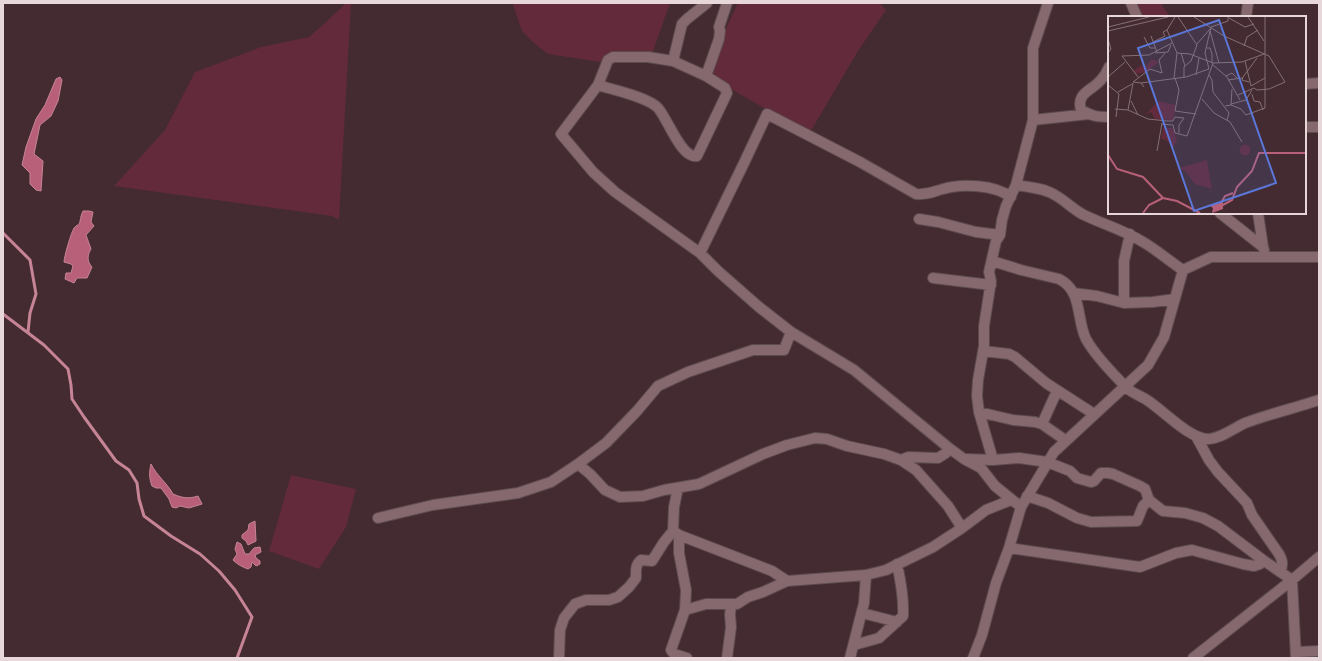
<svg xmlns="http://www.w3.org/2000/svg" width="1322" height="661" viewBox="0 0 1322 661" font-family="'DejaVu Sans',sans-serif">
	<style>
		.green { fill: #622a3b }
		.water { fill: #b86079; stroke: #c68496 }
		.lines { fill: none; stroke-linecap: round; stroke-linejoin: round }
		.stream { stroke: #c68496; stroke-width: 3 }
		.minor-casing { stroke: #5d4a4f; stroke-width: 12 }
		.minor { stroke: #85696f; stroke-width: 10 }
		.inset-river { fill: none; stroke: #b86079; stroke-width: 2 }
		.inset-road { fill: none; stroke: #857075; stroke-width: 1 }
		.view { fill: #5a77d9; fill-opacity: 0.15; stroke: #5a77d9; stroke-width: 2 }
		.inset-edge { fill: none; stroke: #e7d7db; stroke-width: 2 }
	</style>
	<rect width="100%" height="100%" fill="#432b31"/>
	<path class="green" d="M346 3H351L339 220 332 216 114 186 165 130 195 72 261 47 309 37 325 23Z
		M514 3H670L651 57 600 62 548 54 534 43 522 31 513 5Z
		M738 3H880L886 10 858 51 809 134 707 75 728 24Z
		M1130 3H1164L1162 5 1170 17H1136Z
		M291 475 356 489 346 527 319 569 269 551Z"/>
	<path class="water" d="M60 77 62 80 58 101 51 116 40 125 34 154 43 161 41 191 36 190 30 184V173L22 165 26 147 36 119 45 105 56 79Z
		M83 211H89L93 212 91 222 94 226 86 235 91 249C87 255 87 262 92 267L87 278H77L74 283 65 279 66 273H71L73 266 71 264 64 262C64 257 71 233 74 228 76 225 80 225 80 221 81 217 81 215 83 211Z
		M151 464C157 476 167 483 173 494 182 498 189 499 198 496L202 504 189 508 180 506 176 508 172 507 169 499 161 488H156L152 486C149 478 149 472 151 464Z
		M255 521 256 541 248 545 246 541 242 538V535L248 530 249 524Z
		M237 542 241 544 245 554H249L254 548 260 547 261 552 255 555 256 558 260 561V564L256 566 252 562 251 567 248 569C242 567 237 564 233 560L237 554 235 549Z"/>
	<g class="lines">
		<path class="stream" d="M3 233 30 260 36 294 30 313 28 332
			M3 314 44 345 68 369 71 385 72 399 84 417 116 461 129 470 137 483 139 499 144 516 171 536 200 554 219 571 235 590 252 617 237 658"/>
		<g class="minor-casing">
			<path id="minor" d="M707 3 687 19 682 24 673 61 648 57H613L608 60 598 85 561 134 593 172 615 192 700 253 718 271 759 307 791 332 854 370 949 448 964 459 981 468 995 486 1021 507
				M1131 3 1137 17
				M1246 17 1248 3
				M673 61 706 76
				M1109 67C1107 72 1104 77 1100 81 1091 91 1076 93 1081 110 1092 116 1096 117 1109 117
				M1305 84 1319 83
				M598 85C613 90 648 97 658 108 668 119 681 159 697 156L727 93 725 88 706 76 719 39 720 31 719 27 727 3
				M1033 120 1089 114
				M1305 127H1319
				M1016 185C1028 187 1044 188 1055 195 1064 200 1072 208 1082 214 1102 224 1124 230 1143 242 1157 250 1169 261 1183 270
				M1220 213 1263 247
				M1258 213 1263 247 1264 250
				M919 219 938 222 976 232 1000 235
				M700 253 744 163 767 114 860 162 916 194C927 195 932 192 943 189 962 183 995 185 1011 197
				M992 261 1021 270 1059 279C1083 291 1076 319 1086 339 1094 354 1116 377 1128 389 1134 394 1141 396 1147 400 1164 411 1189 439 1209 439 1222 438 1234 428 1245 423 1269 414 1295 408 1319 400
				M1183 270 1211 257H1319
				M933 278 991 285
				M1073 293 1097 296 1124 303 1153 302 1175 299
				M1124 303V261L1130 234
				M983 351 1009 354 1015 357 1046 383 1094 414
				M979 412 1013 420 1035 422 1042 424 1065 440
				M1042 424 1057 391
				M1196 436 1209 460 1218 472 1247 503 1252 515 1279 554C1283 561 1283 565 1280 572
				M967 459 993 460 1019 458 1047 462 1070 471 1077 478 1091 482 1094 481 1101 473H1108L1113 474 1140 486 1145 489 1149 500 1163 511 1185 513 1203 518 1218 526 1263 560 1292 580 1296 658
				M901 460 916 470 948 506 962 528
				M993 460 979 412 977 396 978 380 984 346V326L991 281 989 272 996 241 1000 235 1002 220 1006 206 1016 185 1033 120V48L1048 3
				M578 464 590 474 605 490 620 497 643 496 664 490 699 484 763 454 787 445 815 438 827 439 847 446 884 454 901 460 908 457 938 458 946 453 949 448
				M678 488 674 507 673 531 679 535 772 571 787 581
				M1027 496 1048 503 1077 518 1091 522 1137 521 1143 506 1149 500
				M378 518 433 505 518 493 551 482 578 464 606 443 637 411 658 386 688 372 753 350H784L791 332
				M679 535V553L686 590 685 610 671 650 674 654 687 658
				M1009 548 1140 567 1176 553 1192 550 1243 564 1254 566 1260 564 1263 560
				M685 610 706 604H737L748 597 763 592 787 581 866 575 886 570 933 547 962 528 986 510 1011 500
				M862 613 897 622
				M854 645 879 638 903 616C904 598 901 582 897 564
				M1296 652 1319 651
				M559 658 560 630 564 618 575 604 586 600H609L618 597 629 587 636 578C636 571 635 565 641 560L652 561 664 542 673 531
				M727 658 731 627 730 615 731 605
				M850 658 864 603 866 575
				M973 658 982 635 996 583 1009 548 1021 507 1054 452 1148 365 1164 337 1183 270
				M1193 658 1292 580 1319 557"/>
		</g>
		<use href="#minor" class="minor"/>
	</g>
	<g transform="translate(1108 16)">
		<rect width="198" height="198" fill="#432b31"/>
		<path d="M44 43 51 46 38 56 27 58 25 55 32 50 37 51ZM50 85 68 89 65 104 47 103 43 96 37 99ZM55 112H65L69 125 65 131 58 124 53 123ZM131.5 134a5.5 5.5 0 1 1 11 0a5.5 5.5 0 1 1-11 0ZM99 144V145L104 173 87 168 77 155 71 152Z" fill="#622a3b"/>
		<path d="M115 186V193L104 197 105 192 102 190 107 187Z" fill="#b86079"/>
		<path class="inset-river" d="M0 139 9 153 35 161 55 182 69 185 92 197M113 187 117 180 125 177M113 190 124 184 129 171 144 155 151 137H198M35 197 41 189 55 182"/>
		<path class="inset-road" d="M67 1 59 14 69 37M70 1 89 29 83 45 76 51V61M86 1 116 20 161 40 177 66 161 73 149 74 146 72 130 79M140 1 156 25M121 2 137 11 146 8M0 11 41 1M0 15 60 1M102 15 111 47M43 20 49 36M36 21 42 32H47M0 23 3 33 0 37M45 26 57 20 55 16 59 14M89 28 102 13M136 30 139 21 150 14M99 32H102L104 38V47M47 37 60 36 63 29M69 37 82 38 105 47 134 46 156 38M73 37 77 50M137 45 143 70 157 62M105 49 119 61 132 84M101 53 97 37 103 11 120 5V1M88 59 91 42M101 59 104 64 105 76 121 97 119 104M118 60 124 57 129 62M0 61 17 46M30 61 14 40 41 39 64 27M66 62 69 37M67 62 71 74 67 95 88 98M120 64 134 62M141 66 134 64 135 61 149 42M33 67 25 66 42 53 54 57 51 44 57 37M0 69 11 78 8 101M36 71 33 67 78 61 101 53M10 76 24 68M144 78 146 85 152 86 155 94M94 83 106 97 122 106 134 126M23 85 30 99M123 88 138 84 144 74M123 89 133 93 138 99 157 92V1M117 90 123 89 124 73M7 93 20 94 25 67M20 94 40 103 59 105H65L67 101 76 102 71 109V117M54 108 65 109 67 117 79 120 105 47M49 135 54 107"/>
		<path class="view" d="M111 4 168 167 86 195 30 32Z"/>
		<rect width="198" height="198" class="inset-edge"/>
	</g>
	<rect width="1322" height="661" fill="none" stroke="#e7d7db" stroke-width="8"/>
</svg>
